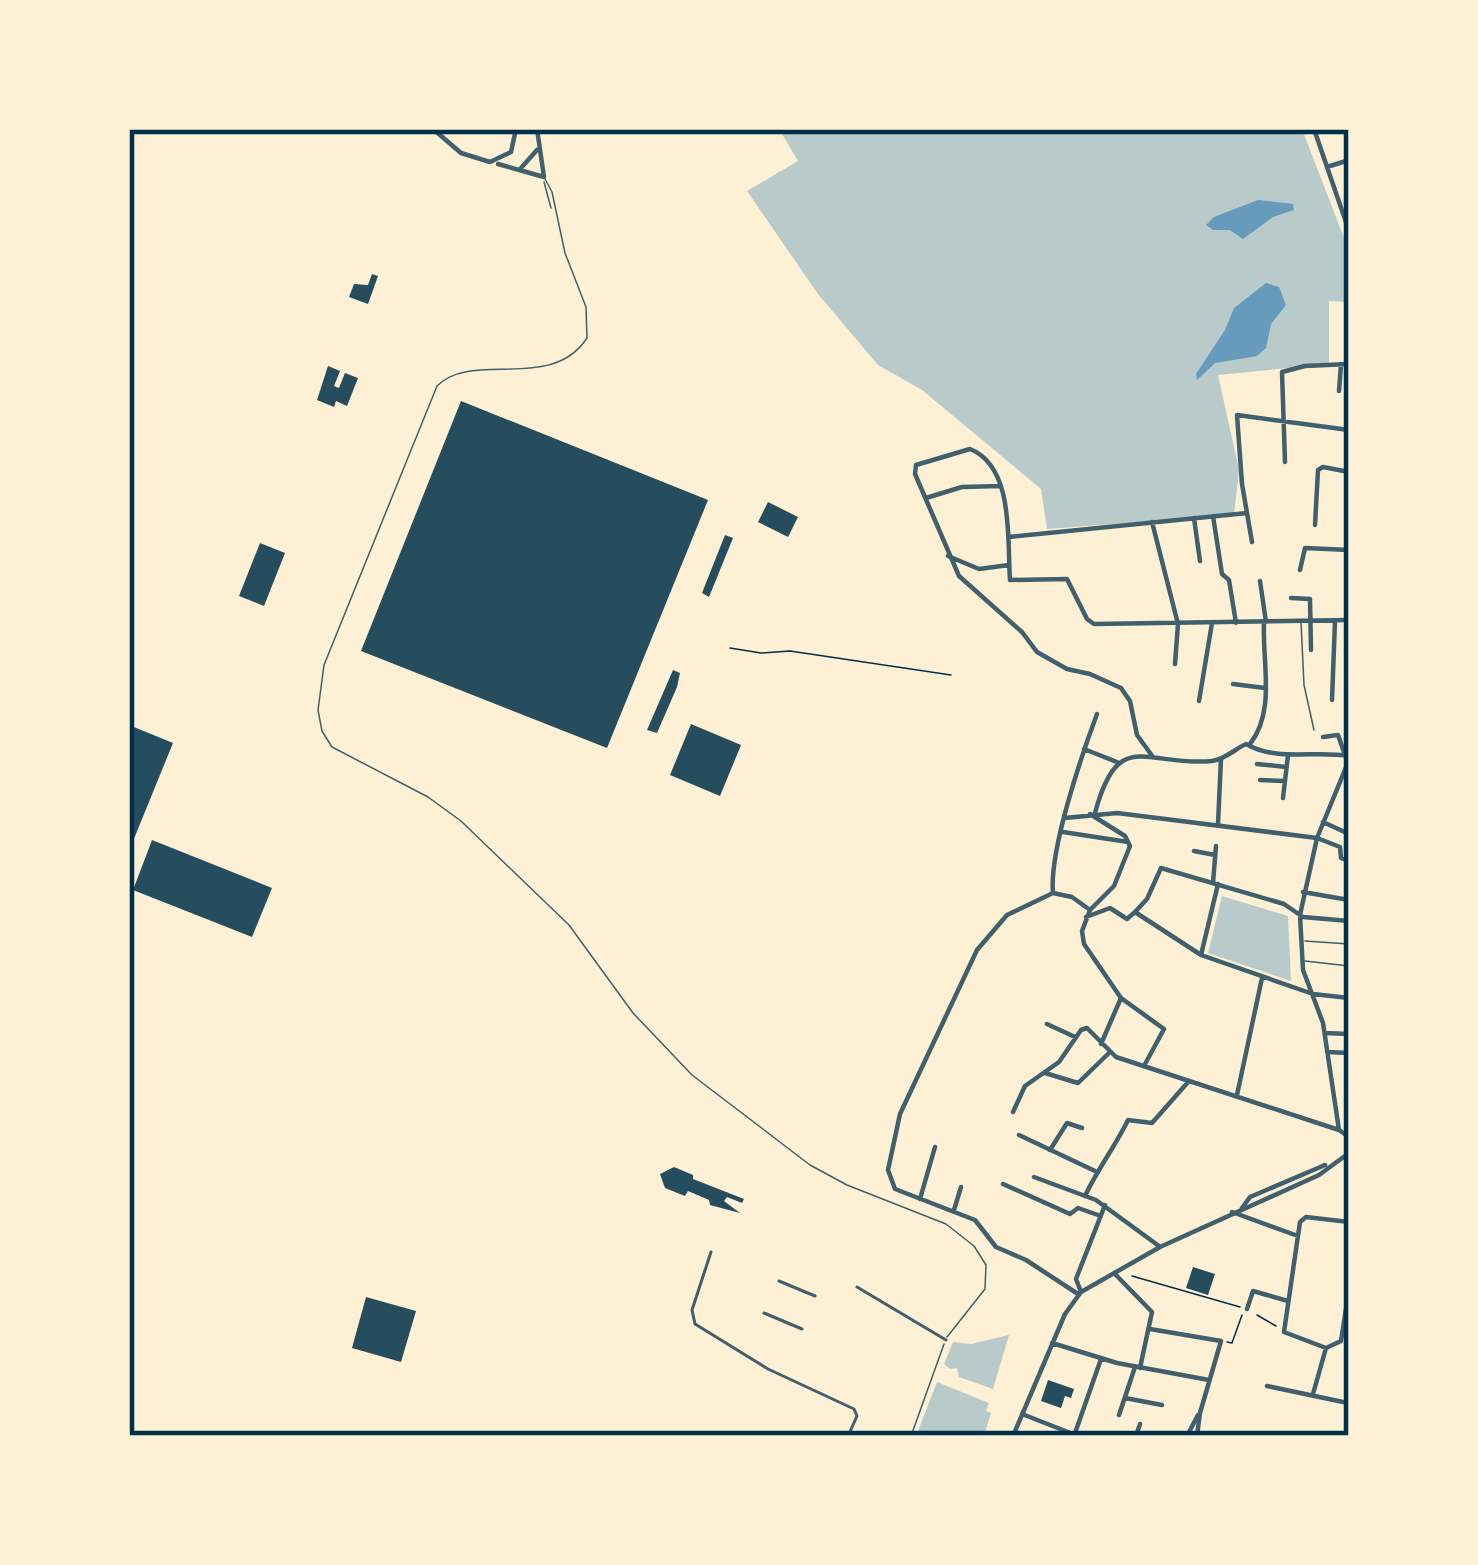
<svg xmlns="http://www.w3.org/2000/svg" width="1478" height="1565" viewBox="0 0 1478 1565" font-family="'Fira Sans',sans-serif">
	<style>
		.green { fill: #b9caca }
		.water { fill: #669bbc }
		.building { fill: #264d5e }
		.lines { fill: none; stroke-linecap: round; stroke-linejoin: round }
		.path { stroke: #003049; stroke-width: 1.5 }
		.service { stroke: #3f606c; stroke-width: 1.5 }
		.pedestrian { stroke: #3f606c; stroke-width: 3 }
		.minor { stroke: #3f606c; stroke-width: 4.5 }
		.neatline { fill: none; stroke: #003049; stroke-width: 4.5 }
	</style>
	<rect width="100%" height="100%" fill="#fdf0d5"/>
	<path class="green" d="M779 129H1302L1349 251V302L1329 301V364L1218 375 1239 470 1234 515 1047 529 1041 489 922 390 878 365 818 294 747 191 798 161Z
		M1222 896 1288 916 1291 981 1208 953Z
		M1009 1335 993 1389 959 1377 957 1368 950 1369 944 1364 953 1342 971 1344Z
		M937 1382 989 1403 986 1411 991 1413 984 1436H916Z"/>
	<path class="water" d="M1258 200 1293 204 1294 210 1273 217 1243 239 1230 230H1213L1206 225 1214 217Z
		M1266 283 1279 287 1286 305 1271 324 1266 348 1257 356 1215 363 1197 380 1196 374 1225 330 1234 308Z"/>
	<path class="building" d="M372 274 378 276 368 304 349 297 354 284 368 285Z
		M328 366 340 371 334 386 339 388 345 373 358 378 347 406 336 401 334 407 317 400Z
		M461 401 708 500 607 748 361 651Z
		M768 502 798 517 788 537 758 522Z
		M725 535 733 538 709 597 702 593Z
		M260 543 285 553 264 606 239 596Z
		M673 670 680 673 677 687 657 733 647 730Z
		M691 724 741 745 720 796 670 775Z
		M129 725 173 743 129 851Z
		M152 840 272 888 252 937 133 890Z
		M674 1167 693 1175V1179L744 1199 742 1203 727 1197 724 1201 740 1213 710 1205 709 1200 688 1191 685 1196 665 1188 660 1174Z
		M1193 1267 1215 1274 1208 1295 1186 1288Z
		M366 1297 416 1311 401 1362 352 1348Z
		M1048 1380 1074 1389 1071 1398 1065 1396 1061 1408 1041 1401Z"/>
	<g class="lines">
		<path class="path" d="M730 648 761 653 790 651 951 675
			M1132 1276 1240 1307
			M1257 1315 1276 1326
			M1227 1342 1232 1343 1242 1315"/>
		<path class="service" d="M545 179 552 192 565 253 586 307 587 338C551 393 472 350 437 386L324 665 318 710 322 731 332 747 428 797 461 821 569 925 633 1013 692 1075 810 1165 847 1185 946 1224 974 1246 986 1265 985 1289 947 1337
			M544 182 551 208
			M1301 622 1304 685 1314 730
			M1305 941 1349 944
			M1305 961 1349 966
			M911 1436 944 1344"/>
		<path class="pedestrian" d="M711 1252 692 1310 695 1324 768 1369 854 1409 857 1416 848 1436
			M779 1281 815 1296
			M857 1287 946 1340
			M764 1313 802 1329"/>
		<path class="minor" d="M433 129 461 153 490 162 511 152 516 129
			M537 129 544 177
			M1314 129 1349 231
			M498 164 544 177
			M1327 167 1349 160
			M521 168 537 150
			M1339 391 1341 364
			M1285 462 1282 372 1305 366 1349 364
			M926 498 962 487 1000 486
			M1213 516 1222 574 1229 580 1236 623
			M1194 518 1200 561
			M1152 522 1178 624 1175 664
			M1315 525 1318 470 1323 467 1349 472
			M1009 537 1247 513
			M1252 542 1242 484 1237 415 1349 430
			M948 556 979 569 1009 565
			M1300 570 1305 548 1349 550
			M1260 581 1266 622
			M1291 598 1310 599 1311 650
			M1346 620 1349 599
			M1233 684 1265 688
			M1332 700 1335 621
			M1199 701 1212 623
			M1323 737 1338 735 1345 755
			M1250 744C1276 711 1262 662 1264 622
			M1084 749 1117 762
			M1153 757 1137 735 1130 701 1121 688 1090 674 1067 669 1037 652 1022 632 959 576 915 474 916 465 970 449C1015 467 1007 542 1010 580L1067 579 1087 619 1094 624 1349 620
			M1349 760 1317 838 1300 915 1303 970 1323 1023 1339 1130 1349 1137
			M1257 764 1286 767
			M1260 780 1285 781
			M1283 798 1288 755
			M1095 813C1118 726 1146 767 1212 761 1224 760 1235 749 1246 744 1277 762 1315 750 1349 756
			M1090 814 1125 836 1130 846 1114 886 1090 910 1082 931 1084 944 1121 998 1101 1044
			M1065 818 1117 813 1317 838 1340 847 1341 858 1349 861
			M1323 822 1349 834
			M1218 824 1221 759
			M1063 832 1128 842
			M1194 851 1215 855
			M1213 883 1216 846
			M1218 884 1201 955 1313 994 1349 998
			M1303 892 1349 900
			M1053 893 1072 897 1090 910
			M1086 917 1110 908 1127 919 1135 912
			M1201 955 1135 912 1147 899 1161 868 1284 904 1303 917 1349 921
			M1121 998 1164 1029 1144 1066
			M1047 1024 1075 1037
			M1325 1033 1349 1034
			M1327 1052 1349 1053
			M1045 1073 1078 1083 1109 1053
			M1237 1095 1262 978
			M1013 1112 1025 1086 1059 1062 1081 1030 1087 1028 1116 1057 1339 1130
			M1019 1135 1095 1171
			M1050 1150 1067 1123 1082 1128
			M1034 1177 1096 1200 1159 1246
			M1003 1184 1070 1214 1078 1208 1098 1215
			M1085 1196C1098 1168 1115 1147 1128 1120L1152 1123 1189 1081
			M920 1199 935 1147
			M1242 1208 1250 1197 1325 1165
			M954 1210 961 1187
			M1232 1212 1298 1236
			M1114 1273 1152 1312 1140 1368
			M1081 1292 1076 1279 1105 1205
			M1078 1294 1026 1260 996 1247 975 1220 895 1189 888 1170 900 1114 977 950 1007 915 1053 893C1049 851 1081 757 1097 714
			M1247 1309 1253 1291 1288 1301
			M1150 1329 1221 1341 1200 1413 1197 1436
			M1052 1343 1117 1363 1209 1380
			M1326 1348 1284 1332 1300 1222 1306 1217 1349 1222
			M1326 1348 1341 1341 1349 1289
			M1267 1386 1343 1402
			M1313 1394 1326 1348
			M1125 1398 1162 1405
			M1022 1414 1073 1434
			M1119 1415 1135 1367
			M1013 1436 1065 1314 1081 1292 1160 1247 1319 1175 1349 1153
			M1074 1436 1101 1359
			M1136 1436 1140 1424
			M1187 1436 1198 1415
			M1253 1436H1257"/>
	</g>
	<rect width="1478" height="1565" fill="none" stroke="#fdf0d5" stroke-width="264"/>
	<rect x="132" y="132" width="1214" height="1301" class="neatline"/>
</svg>
